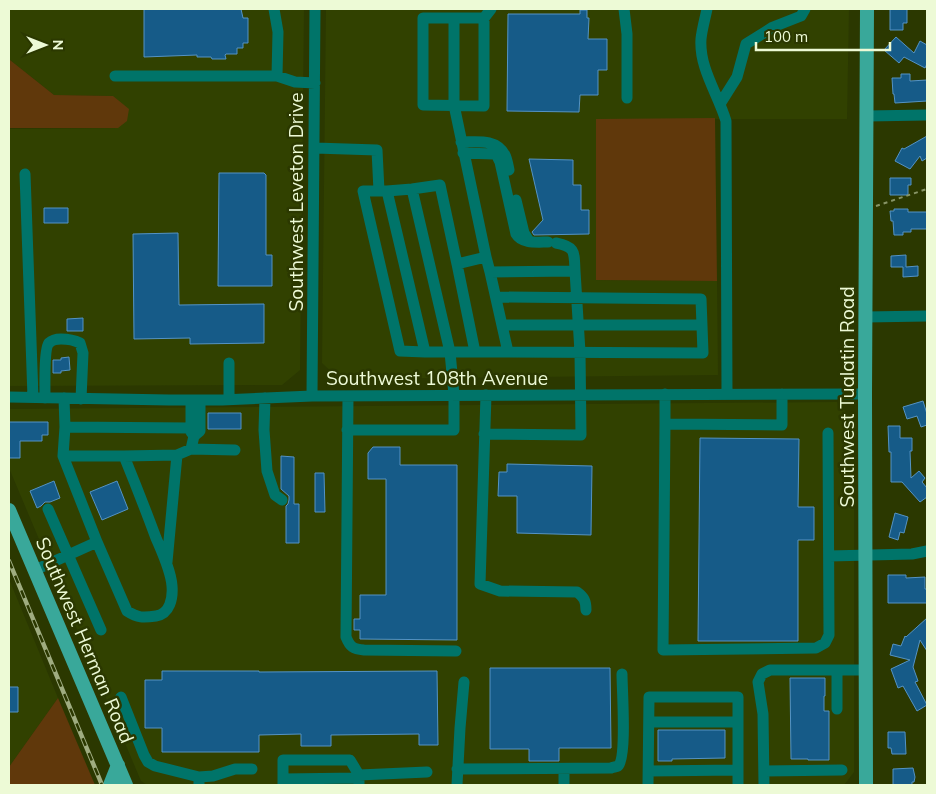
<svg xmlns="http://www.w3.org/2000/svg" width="936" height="794" viewBox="0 0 936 794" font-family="Mulish,sans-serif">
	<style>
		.built { fill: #314100 }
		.green { fill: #60380b }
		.building { fill: #165b88; stroke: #5493c4 }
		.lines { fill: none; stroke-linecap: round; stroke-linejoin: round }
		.path { stroke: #889566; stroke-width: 2; stroke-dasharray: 4 4; stroke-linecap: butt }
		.minor { stroke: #007469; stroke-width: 11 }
		.major { stroke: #39a89a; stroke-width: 14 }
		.rail-casing { stroke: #9fac80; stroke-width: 4.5 }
		.rail { stroke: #2b3800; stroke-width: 2.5; stroke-dasharray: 8; stroke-linecap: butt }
		.labels { text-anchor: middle; stroke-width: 5; stroke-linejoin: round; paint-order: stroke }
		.street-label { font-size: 19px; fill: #edfad6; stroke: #2b3800 }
	</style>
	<rect width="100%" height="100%" fill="#2b3800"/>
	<path class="built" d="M9 9H304L300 370 282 385 9 386V129L118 128 113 96 54 95 10 60H9Z
		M326 9H849L847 119H596V280L717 281 718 375 339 379 322 363Z
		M837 402 854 421V772L844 785H147L141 781 9 468V409Z
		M9 579 58 698 9 767Z"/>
	<path class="green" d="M9 60H10L54 95 113 96 129 109 127 121 118 128H9Z
		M715 118 717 281 596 280V119Z
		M58 698 95 785H9V767Z"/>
	<path class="building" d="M144 9H241L243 18H248V43H243V48H237V54H226L225 55 226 59H212L211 57H197V55L144 57Z
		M890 9H907V23H903V30H890Z
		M580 10H587V18H589L588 39H607V70H598V95H580L579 112 507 111 508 14H580Z
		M896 37 914 53 920 41 927 45V64L925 68 904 57 899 63 884 50Z
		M901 74H910V81L927 80V101L895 103 894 94H893L892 78H901Z
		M927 136V158L922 161 920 156 910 169 895 161 902 148 904 149Z
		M529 159 573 160V185H581V210H589V234L534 235 532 232 543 220Z
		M219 173H264L266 175V255H272V286H218Z
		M890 178H911V185H908V195H890Z
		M44 208H68V223H44Z
		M894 209H908V212H927V229H911V232H903V235H894L893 221H891L890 211H894Z
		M178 233 179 305 264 304V343L190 344V338L134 339 133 234Z
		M906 255V267L918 266V276L903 277V267H891V256Z
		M83 318V331H67V319Z
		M69 357 70 370 61 371V373H53V360H61V358Z
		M923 401 927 414V425L921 427 917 416 907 419 903 407Z
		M208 413H241V429H208Z
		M9 422H48V435H42V441H20V458H9Z
		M888 426H900V438H912V451H910L911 478 919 471 925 478 922 482 927 488V497L920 502 902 482H891V452H889Z
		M700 438 799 439 798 507H814V540H798V641H698Z
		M373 447H400V465H457V640L360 639V630H354V619H360V595H386V479H368V453Z
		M281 456 294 457V504H299V543H286V506L288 504 289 500V496L281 489Z
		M507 464 592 466 591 535 517 533V496H498L499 472H507Z
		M315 473H324L325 512H315Z
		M54 481 60 498 50 502H45L41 506 37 508 30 491Z
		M117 481 128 509 102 520 90 492Z
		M895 513 908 517 904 533 900 532 898 540 889 537Z
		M888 575H906V578L925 577V589H927V603H888Z
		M927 618V651L920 640 913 667 918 681 915 682 927 705 917 711 903 686 898 688 891 669 910 660 890 655 893 644 901 646 905 636 906 637Z
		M490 668H610L611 748H559V761H529V749H490Z
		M162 671H259V672L437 671 438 745H419V734L331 735V746H301V734L259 735V752H162V728H145V680H162Z
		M790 678H825V696H824V711H829V760H808V759H791Z
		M9 687H18V712H9Z
		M658 730H725V758L672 759V761H658Z
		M888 732H905L906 754H892L891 748H888Z
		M913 768 915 777 914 782H912V785H893V769Z"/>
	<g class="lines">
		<path class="path" d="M876 206 927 189"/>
		<path class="minor" d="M274 9 278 32 277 76 295 82 315 83
			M624 9 627 34V98
			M707 9C705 19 702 29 701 39 699 68 718 94 726 121L727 394
			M454 18V105L486 257 490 272 575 271C574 252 576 247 556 243
			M484 18H423V105L484 106V18L491 9
			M115 76H277
			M720 104 737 77 746 44 773 27 801 16 805 9
			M867 116 927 115
			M461 142C476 142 496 138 505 155 507 159 508 165 509 170
			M315 148 377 150 379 191H363L400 351 425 352
			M463 153 494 154 497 156 500 162 516 234C522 244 537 242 548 242
			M25 174 33 397
			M379 191H387L425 352H475L457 264 486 257
			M387 191 412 189 440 185 457 264
			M516 200 524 233 529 241
			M496 297 701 299 703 353 508 352
			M866 317 927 316
			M502 325H702
			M475 352H508L490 272
			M229 363V399
			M665 394V424L782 425V394
			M486 395 480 584 500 591 577 592C584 597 586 601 586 610
			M312 396 315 9
			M348 396 346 637C350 647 353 649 364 650L456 651
			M9 397 169 400H222L312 396 865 394
			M45 398C45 388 44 348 49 343 52 340 57 339 61 339 68 339 74 340 80 343L83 353 81 399
			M64 398 65 427
			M265 398 264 430 267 471 275 495 282 500
			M665 424 663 650 816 648 825 643 829 635 828 433
			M347 430H454V395L450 352 412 189
			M484 434 581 435 580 352 575 271
			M194 436 200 431V400
			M191 449 235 450
			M63 456 65 427 191 428
			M124 456 177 455 191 449 194 436 191 432V400
			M48 509 101 630
			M829 556 912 554 927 551
			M167 562 177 455
			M35 570 97 542 127 611C138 618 143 618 156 616 170 614 173 598 172 586 171 571 162 552 156 538 146 511 135 483 124 456H63L97 542
			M837 670V709
			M121 697 144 755 148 762 155 766 199 777
			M649 722H738
			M457 769 611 768C613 767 616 767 618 766 627 758 622 689 622 674
			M564 769V785
			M649 771 738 770
			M764 771 842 770
			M359 775 427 772
			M283 779 359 778
			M199 785V777L213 776 235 769H252
			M283 785V760H350L359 775V785
			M457 785 460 728 464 682
			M648 785 649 697H738V785
			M764 785 763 714 758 682 762 674 770 670H866"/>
		<path class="major" d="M9 510 126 785
			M110 785 118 765
			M866 785 865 394 867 9"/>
		<g class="rail-casing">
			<path id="rail" d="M9 561 102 785"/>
		</g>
		<use href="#rail" class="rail"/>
	</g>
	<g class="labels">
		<g class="street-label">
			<text transform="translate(296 202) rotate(-90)" y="7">Southwest Leveton Drive</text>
			<text x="437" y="385">Southwest 108th Avenue</text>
			<text transform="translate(847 397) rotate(-90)" y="7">Southwest Tualatin Road</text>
			<text transform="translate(85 640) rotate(67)" y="7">Southwest Herman Road</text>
		</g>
	</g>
	<rect width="936" height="794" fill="none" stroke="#edfad6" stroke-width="20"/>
	<g transform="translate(45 45) rotate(90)" stroke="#2b3800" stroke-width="4" paint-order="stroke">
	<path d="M0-4L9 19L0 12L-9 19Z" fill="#edfad6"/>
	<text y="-8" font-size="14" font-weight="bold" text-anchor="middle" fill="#edfad6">N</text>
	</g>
	<path d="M756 42v8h134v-8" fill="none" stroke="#edfad6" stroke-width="2.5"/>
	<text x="764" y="42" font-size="15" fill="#edfad6" stroke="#2b3800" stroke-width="4" paint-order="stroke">100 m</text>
</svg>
